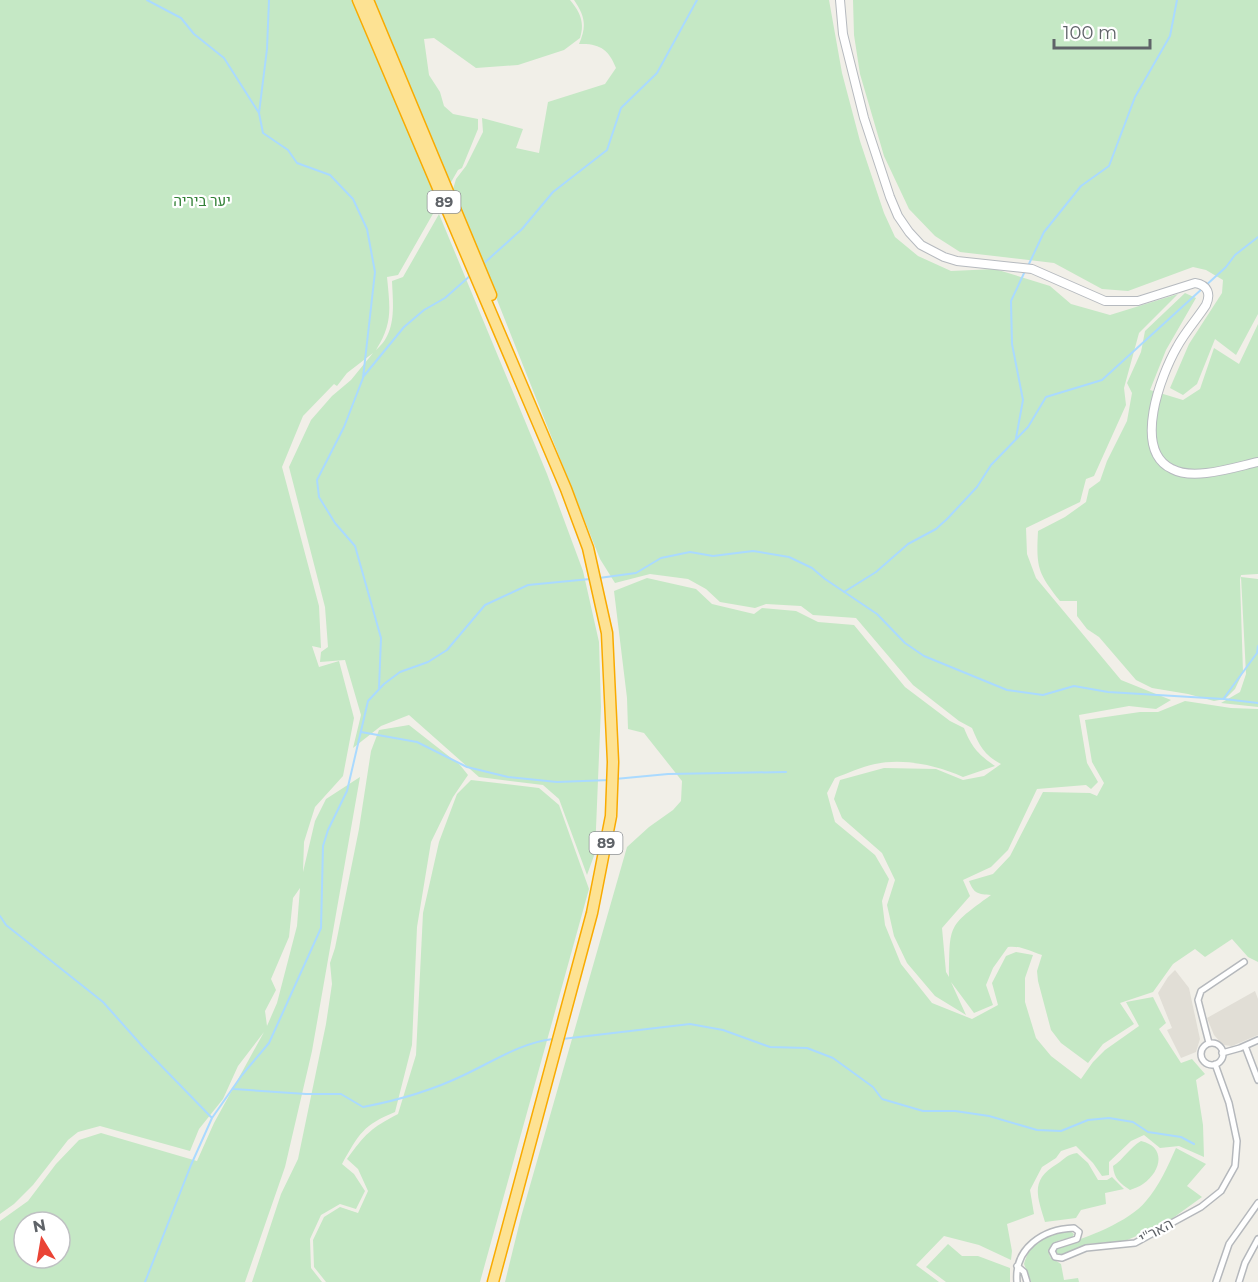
<svg xmlns="http://www.w3.org/2000/svg" width="1258" height="1282" viewBox="0 0 1258 1282" font-family="Montserrat,Heebo,sans-serif">
	<style>
		.education { fill: #e1ded6 }
		.green { fill: #c5e8c5; fill-rule: evenodd }
		.lines { fill: none; stroke-linecap: round; stroke-linejoin: round }
		.stream { stroke: #aadaff; stroke-width: 2 }
		.street-casing { stroke: #b5b8bc; stroke-width: 8 }
		.secondary-casing { stroke: #b6babf; stroke-width: 10 }
		.highway-casing { stroke: #f9ab00; stroke-width: 13 }
		.street { stroke: #fff; stroke-width: 5 }
		.secondary { stroke: #fff; stroke-width: 8 }
		.highway { stroke: #fde293; stroke-width: 10 }
		.labels { text-anchor: middle; stroke-width: 4.5; stroke-linejoin: round; paint-order: stroke }
		.shield { fill: #fff; stroke: #8f9295; stroke-width: 1.5 }
		.shield-label { font-size: 14px; font-weight: bold; fill: #5f6368 }
		.park-label { font-size: 15px; fill: #348238; stroke: #fff }
		.street-label { font-size: 15px; fill: #5f6368; stroke: #fff }
	</style>
	<rect width="100%" height="100%" fill="#f1efe8"/>
	<path class="education" d="M1175 970 1189 988 1200 1039 1196 1052 1181 1058 1167 1030 1172 1028 1158 993 1168 977Z
		M1255 991 1258 999V1035L1232 1046 1223 1045 1214 1035 1207 1018Z"/>
	<path class="green" d="M0 0H570C580 12 585 22 580 38L564 50 518 65 476 68 434 38 424 39 429 75 440 92 444 106 453 114 478 119V129L462 168 458 170 398 275 387 277C390 308 393 323 376 350 397 333 393 305 392 281L403 277 439 214 547 474 583 571 599 642 601 707 595 853 587 875 559 799 543 785 479 777 409 715 381 726 353 748 361 715 345 660 320 662 321 652 328 647 325 607 289 467 311 420 332 396 351 380 373 353 347 373 337 386 334 384 303 416 282 467 319 606 321 648 312 646 319 667 339 661 354 718 343 776 315 807 304 842 303 872 315 821 326 799 360 777 312 1051 285 1167 245 1282H0V1221L28 1201 56 1164 79 1140 101 1133 197 1161 214 1123 264 1032 238 1066 223 1099 199 1129 190 1151 100 1126 78 1132 68 1140 33 1185 14 1204 0 1214ZM300 888 297 926 277 1003 267 1026 265 1011 276 990 271 979 289 937 293 898ZM24 1222H60V1258H24Z
		M574 0H829L842 73 860 141 884 213 895 237 918 256 951 271 995 269 1050 286 1071 304 1110 315 1178 294 1139 333 1124 388 1126 405 1094 476 1086 479 1080 502 1026 528 1027 554 1036 578 1121 680 1171 700 1156 709 1129 706 1079 715 1087 763 1098 782 1091 789 1086 785 1037 789 1008 850 991 867 963 880 970 896 942 928 946 972 949 977C950 924 947 927 991 895 978 894 974 894 969 881L993 874 1010 856 1043 792 1090 793 1097 796 1104 783 1092 762 1085 720 1140 712H1158L1185 701 1231 708 1258 709V962L1248 957 1232 939 1205 957 1195 949 1173 964 1153 992 1120 1003 1134 1024 1103 1044 1088 1063 1061 1043 1051 1030 1038 981 1037 971 1042 955C1031 952 1020 945 1008 947L993 968 986 985 993 1005 974 1013 951 982 966 1015 935 996 907 963 894 936 887 905 895 880 882 853 842 818 834 799 840 780 884 768 936 769 963 780 984 776 1001 764C984 755 979 745 972 728L959 721 913 685 856 618 813 615 801 606 766 604 755 608 720 602 706 589 688 579 650 574 615 583 600 559 453 189 456 179 466 166 483 132 482 118 523 129 516 148 539 153 548 102 605 84 616 68C609 50 600 43 579 44 587 26 585 16 574 0Z
		M853 0H1258V314L1236 355 1215 339 1197 384 1183 395 1170 388 1189 344 1222 293 1223 280 1206 270 1193 267 1128 291 1102 289 1054 263 960 252 935 236 909 209 884 156 860 74 854 35Z
		M1185 293 1196 298 1166 350 1150 390 1183 400 1200 389 1214 348 1239 364 1258 324V574L1241 575 1240 580 1243 672 1235 689 1225 699 1214 701 1188 694 1152 688 1136 680 1099 637 1087 629 1077 616V601H1060C1038 573 1036 568 1038 531L1065 517 1086 502 1089 489 1100 481 1107 461 1127 421 1132 393 1127 383 1141 352 1145 331Z
		M1241 577 1258 579V707L1221 703 1240 692 1246 674Z
		M647 578 696 589 712 604 754 614 762 608 796 611 818 622 854 625 905 687 950 721 964 728C972 748 978 754 995 766L963 777C937 765 903 758 875 764 861 767 848 773 835 778L827 793 835 822 875 855 889 879 882 901 885 925 901 964 932 1003 972 1019 998 1005 992 983 1006 956 1016 952 1033 955 1025 978V1002L1036 1038 1051 1056 1081 1079 1093 1062 1105 1050 1139 1026 1126 1002 1153 997 1166 1023 1159 1029 1181 1063 1192 1059 1205 1074 1196 1080 1203 1125 1204 1157 1179 1146 1160 1148 1144 1135 1131 1141 1109 1162V1175L1102 1176 1093 1163 1076 1146 1061 1151 1056 1158 1042 1167 1030 1190 1034 1214 1007 1224 1012 1251 1011 1260 979 1245 944 1236 916 1265 939 1282H505L521 1217 627 847 649 827 673 810 681 801 682 781 644 733 628 729 627 698 614 591Z
		M409 725 460 765 468 775 453 797 431 842 417 927 412 1045 395 1112C363 1125 359 1134 342 1164L354 1174 365 1191 356 1209 340 1204 321 1215 310 1239 311 1268 322 1282H252L281 1194 298 1159 326 1024 332 984 330 963 335 948 359 829 371 751 379 730Z
		M471 780 539 788 559 805 589 889 480 1282H326L314 1267 313 1240 324 1217 340 1207 358 1213 368 1191 358 1169 347 1159C365 1134 371 1128 398 1114L416 1055 423 913 439 842 457 794Z
		M1141 1141C1167 1147 1161 1172 1143 1184 1139 1187 1134 1188 1130 1190 1120 1183 1114 1179 1113 1166 1124 1159 1129 1148 1141 1141Z
		M1176 1148 1206 1164 1187 1186 1202 1197 1166 1223 1125 1241 1087 1244 1061 1256 1056 1252V1249L1060 1246C1086 1238 1129 1222 1146 1201 1159 1186 1168 1166 1176 1148Z
		M1077 1153 1088 1163 1098 1180H1107L1112 1177 1124 1189 1105 1193 1106 1204 1081 1210 1076 1218 1045 1222C1037 1196 1030 1180 1057 1164 1066 1158 1066 1155 1077 1153Z
		M1070 1231 1074 1234 1072 1238C1060 1240 1046 1241 1050 1257L1061 1264 1064 1280 1078 1278 1079 1282H1031L1024 1264C1030 1241 1047 1235 1070 1231Z
		M948 1244 962 1256H978L1010 1268V1282H946L926 1267Z"/>
	<g class="lines">
		<path class="stream" d="M147 0 181 18 194 34 224 58 259 113 263 133 288 150 297 163 330 175 353 199 367 229 375 272 363 378 344 427 317 480 319 497 335 523 355 546 381 638 379 688
			M259 113 267 49 269 0
			M482 265 522 229 553 192 607 150 621 108 657 73 697 0
			M1028 266 1044 232 1081 186 1109 166 1135 97 1170 36 1177 0
			M363 377 404 327 424 310 445 298 471 275
			M1016 438 1023 400 1012 344 1011 301 1025 271
			M599 578 636 573 661 558 690 552 713 556 753 551 789 557 812 568 825 579 877 614 905 643 924 656 1007 690 1043 695 1074 686 1108 692 1224 699 1258 703
			M844 592 876 572 908 544 936 529 947 519 977 487 991 465 1028 427 1046 397 1102 380 1226 267 1235 255 1258 237
			M1224 698 1257 653 1258 646
			M361 732 417 742 467 767 508 777 557 782 610 780
			M615 779 668 774 786 772
			M0 916 6 925 103 1002 144 1048 212 1118
			M562 1039 690 1024 723 1030 770 1047 807 1048 833 1058 873 1087 882 1099 923 1111H955L989 1116 1037 1130 1061 1131 1088 1120 1109 1118 1133 1122 1148 1132 1181 1137 1194 1144
			M234 1089 306 1094H341L363 1107C400 1100 431 1091 464 1075 494 1061 520 1043 553 1039
			M145 1282 191 1165 212 1118 242 1075 269 1043 321 928 323 846 328 830 347 791 368 701 384 684 400 672 428 662 447 650 485 605 528 585 590 579"/>
		<g class="street-casing">
			<path id="street" d="M1209 1043 1198 1000 1201 991 1244 962
				M1201 1054a11 11 0 1 1 22 0a11 11 0 1 1-22 0Z
				M1245 1046 1258 1080
				M1222 1053 1240 1048 1258 1040
				M1017 1266 1024 1272 1027 1282
				M1017 1282C1014 1248 1043 1229 1074 1228L1079 1232 1077 1239 1055 1246 1052 1251 1055 1257 1062 1258 1086 1248 1135 1243 1201 1207 1221 1191 1235 1166 1237 1141 1229 1103 1215 1064
				M1216 1282 1229 1244 1258 1203
				M1239 1282 1245 1263 1258 1239"/>
		</g>
		<g class="secondary-casing">
			<path id="secondary" d="M840 0 843 34 864 118 890 197 898 216 909 232 921 245 944 257 957 261 1032 269 1105 301H1138L1195 283C1208 285 1211 294 1206 305 1197 319 1185 332 1177 347 1161 375 1132 450 1172 469 1194 481 1235 467 1258 462"/>
		</g>
		<g class="highway-casing">
			<path id="highway" d="M358 0 566 489 588 548 607 633 613 762 611 816 592 913 493 1282
				M368 0 491 295"/>
		</g>
		<use href="#street" class="street"/>
		<use href="#secondary" class="secondary"/>
		<use href="#highway" class="highway"/>
	</g>
	<g class="labels">
		<g class="shield">
			<rect x="427.5" y="191" width="33" height="22" rx="4.5"/>
			<rect x="589.5" y="832" width="33" height="22" rx="4.5"/>
		</g>
		<g class="shield-label">
			<text x="444" y="207">89</text>
			<text x="606" y="848">89</text>
		</g>
		<g class="park-label">
			<text x="202" y="206">יער ביריה</text>
		</g>
		<g class="street-label">
			<text transform="translate(1156 1231) rotate(-28)" y="5">האר"י</text>
		</g>
	</g>
	<g transform="translate(42 1240) rotate(349)"><circle r="28" fill="#ffffff" stroke="#bfc1c3" stroke-width="1.5"/>
	<path d="M0-4.5L10 22L0 15L-10 22Z" fill="#ea4335"/>
	<text y="-9" font-size="16" font-weight="bold" text-anchor="middle" fill="#5f6368">N</text>
	</g>
	<path d="M1054 39v9h96v-9" fill="none" stroke="#5f6368" stroke-width="3"/>
	<text x="1063" y="39" font-size="18" fill="#5f6368" stroke="#ffffff" stroke-width="4.5" paint-order="stroke">100 m</text>
</svg>
